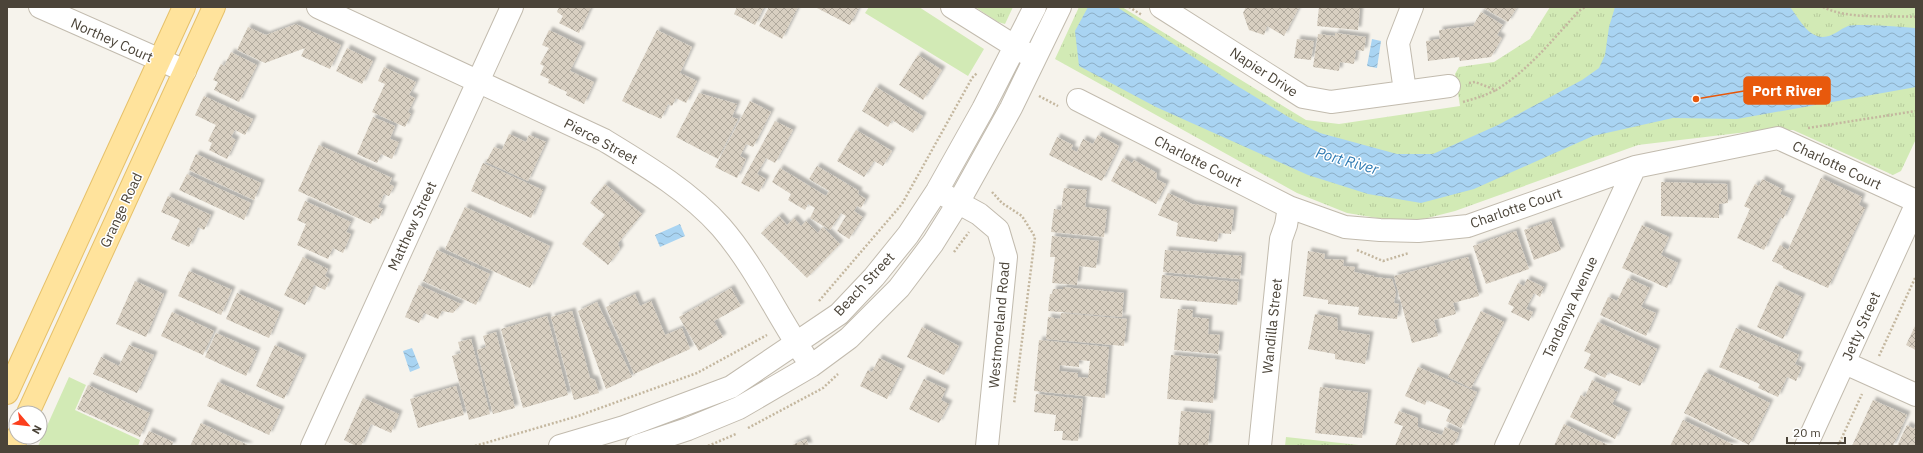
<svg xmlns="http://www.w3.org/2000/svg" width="1923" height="453" viewBox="0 0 1923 453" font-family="'IBM Plex Sans',sans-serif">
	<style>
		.grass { fill: #d2eab5 }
		.park { fill: url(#park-tufts) }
		.water { fill: url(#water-waves) }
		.building { fill: url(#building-cross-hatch); fill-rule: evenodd; filter: url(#shadow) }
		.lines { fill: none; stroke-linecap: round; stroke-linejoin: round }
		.minor-casing { stroke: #c2bbae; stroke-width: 24 }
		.major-casing { stroke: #e6c16a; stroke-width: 24 }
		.path { stroke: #c4b79f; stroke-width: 2.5; stroke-dasharray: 2 2; stroke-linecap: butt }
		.minor { stroke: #fff; stroke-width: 22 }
		.major { stroke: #ffe39c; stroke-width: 22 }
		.labels { text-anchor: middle; stroke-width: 3; stroke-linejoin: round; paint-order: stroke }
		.street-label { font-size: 14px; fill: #4b4439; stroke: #fff }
		.water-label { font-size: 15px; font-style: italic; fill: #2e7ab2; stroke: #fff }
		.leader { fill: none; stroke: #e8590c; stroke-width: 1.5 }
		.callout-dot { fill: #e8590c; stroke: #fff; stroke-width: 1.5 }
		.callout { fill: #e8590c; stroke: #e8590c; stroke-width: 1.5 }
		.callout-label { font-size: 15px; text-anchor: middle; font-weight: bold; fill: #fff }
	</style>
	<defs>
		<pattern id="park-tufts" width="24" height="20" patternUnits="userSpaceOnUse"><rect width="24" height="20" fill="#d2eab5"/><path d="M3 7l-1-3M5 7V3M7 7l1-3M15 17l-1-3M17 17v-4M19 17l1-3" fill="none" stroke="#b6ca9c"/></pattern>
		<pattern id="water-waves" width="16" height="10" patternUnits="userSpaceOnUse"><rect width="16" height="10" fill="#a9d4f2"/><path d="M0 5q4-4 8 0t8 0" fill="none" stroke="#8caec5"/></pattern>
		<pattern id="building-cross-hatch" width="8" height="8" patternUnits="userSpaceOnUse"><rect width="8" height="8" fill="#d8cfc1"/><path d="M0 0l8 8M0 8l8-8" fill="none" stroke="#b1aa9e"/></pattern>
		<filter id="shadow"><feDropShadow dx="3.5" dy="-3.5" stdDeviation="1" flood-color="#0004"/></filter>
	</defs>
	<rect width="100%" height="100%" fill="#f6f3ec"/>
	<path class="grass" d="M869 7H919L984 49 968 76 865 13Z
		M69 377 86 385 75 410 140 440 138 446H38Z"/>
	<path class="park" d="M975 7H1013L1005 24 998 22Z
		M1079 7H1122L1306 120 1339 124 1460 106 1455 74 1459 67 1494 62 1530 39 1550 7H1916V139L1901 171 1893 175 1793 130H1764L1638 145 1455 211 1408 223 1347 213 1297 193 1055 59Z
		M1286 437 1368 446H1285Z"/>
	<path class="water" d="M1088 7H1117L1234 84 1295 121 1320 133 1397 154H1433L1498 125 1582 80 1599 68 1605 55 1609 27 1615 7H1790C1798 17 1805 32 1817 36 1830 40 1838 30 1848 26 1856 23 1904 27 1916 28V87L1737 119 1673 118 1593 136 1474 189 1421 203 1368 194 1308 175 1156 107 1079 66 1075 31Z
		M1372 39 1381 41 1377 68 1367 66Z
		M680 224 685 236 660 247 655 235Z
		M412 348 420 368 410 372 403 351Z"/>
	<path class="building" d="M559 7H591L579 33 559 23 563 16 557 12Z
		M737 7H764L755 25 734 14Z
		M769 7H798L782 39 759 26Z
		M815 7H859L850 25Z
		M1246 7H1299L1284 36 1267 26 1264 35 1249 30 1243 13Z
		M1319 7H1360L1358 30 1317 26Z
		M1482 7H1517L1508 22Z
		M1481 12 1503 25 1497 35 1502 38 1491 57 1460 61 1459 57 1428 61 1426 41 1440 39 1439 30 1473 26Z
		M296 24 341 45 330 69 301 56 305 48 265 63 237 50 248 27 266 35Z
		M549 30 582 46 570 71 594 82 584 104 566 95 567 92 548 83 549 79 540 75 544 66 540 64 549 48 542 45Z
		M657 30 692 47 680 73 697 81 686 103 676 98 672 106 668 104 661 119 622 101Z
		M1335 33 1366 37 1364 51 1356 50 1354 64 1340 62 1339 71 1313 67 1318 34 1335 36Z
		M1297 39 1314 41 1311 60 1294 58Z
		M347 48 373 61 362 84 336 71Z
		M231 52 257 65 239 102 214 90 218 82 213 80 221 64 224 66Z
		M918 55 942 70 923 100 899 85Z
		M384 67 416 82 409 95 415 98 408 112 411 114 405 127 372 112 385 84 378 81Z
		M876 87 923 116 913 133 892 120 888 127 862 111Z
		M699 93 737 104 732 117 738 119 718 159 676 137Z
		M204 96 253 119 245 135 235 130 231 137 236 140 227 159 209 150 212 143 208 141 216 125 195 115Z
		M750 101 771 112 753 147 746 144 740 156 746 159 737 178 715 167Z
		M373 117 395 126 390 139 399 142 392 159 381 154 377 163 357 154Z
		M775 121 793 130 775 163 766 158 757 174 766 179 759 192 741 183Z
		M856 130 892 151 883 166 874 161 864 177 837 161Z
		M509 134 526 142 529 135 546 142 528 181 486 162 494 147 502 150Z
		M1098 135 1119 146 1102 181 1049 155 1057 137 1073 145 1071 149 1077 152 1083 139 1093 144Z
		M319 145 392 178 389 184 394 186 389 196 384 194 378 207 383 209 379 219 374 217 371 224 298 191Z
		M196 154 261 183 254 200 189 170Z
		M1123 158 1132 163 1134 160 1157 173 1156 179 1166 184 1156 204 1111 181Z
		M483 163 543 190 531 218 471 191Z
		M817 166 859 191 858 194 866 199 861 208 857 206 854 211 863 217 849 239 837 231 846 216 841 213 830 230 810 218 815 208 808 204 805 210 788 200 791 194 772 182 780 168 826 196 829 191 809 179Z
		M187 174 251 203 244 220 179 190Z
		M1821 178 1862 197 1859 205 1865 208 1828 288 1783 268V266L1772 261 1780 245 1788 250Z
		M1762 179 1782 189 1780 194 1792 199 1783 219 1780 217 1764 250 1737 238 1750 209 1744 206 1755 184 1759 186Z
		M1661 182 1727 184 1728 203 1719 204V218L1661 216Z
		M605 184 642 214 618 243 620 249 608 265 582 244 605 215 590 203Z
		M1064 188 1087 190 1085 207 1107 210 1104 237 1051 232 1054 209 1061 210Z
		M1168 193 1192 204 1234 210 1231 234 1219 233 1217 242 1176 236 1178 223 1158 215Z
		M168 196 211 215 204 230 198 227 189 247 171 239 180 220 161 212Z
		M305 201 351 222 346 232 351 234 343 253 333 248 328 259 297 245 306 224 297 220Z
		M465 207 550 246 530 288 445 249Z
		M779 216 787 225 794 218 801 226 806 221 818 233 823 227 840 244 807 278 761 233Z
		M1551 221 1561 250 1534 260 1524 230Z
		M1642 225 1669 237 1661 255 1678 263 1667 288 1622 268Z
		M1516 231 1529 269 1486 284 1473 246Z
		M1052 236 1099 241 1096 268 1079 266 1077 285 1052 283 1055 257H1050Z
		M437 250 490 274 476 305 423 281Z
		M1165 250 1242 256 1240 279 1163 272Z
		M1308 251 1325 254 1324 259 1344 260 1343 266 1355 267 1354 272 1374 276V277L1392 279 1396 292 1394 303 1399 304 1397 319 1358 315 1359 307 1328 304V300L1303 296Z
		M303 257 328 269 325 276 330 279 325 290 314 285 305 305 284 295Z
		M1468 257 1479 296 1453 303 1456 314 1434 320 1438 336 1412 343 1394 276Z
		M189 271 232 290 221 315 178 296Z
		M1162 275 1239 282 1237 305 1160 298Z
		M1628 278 1650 288 1641 307 1656 313 1646 336 1600 315 1608 297 1617 301Z
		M1527 279 1544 287 1540 297 1534 293 1526 309 1533 312 1529 321 1511 312 1514 307 1508 304 1518 283 1524 286Z
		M135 281 164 294 146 337 116 324Z
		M419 285 461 304 453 313 442 311 438 319 424 313 419 323 405 317Z
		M1776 285 1802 297 1783 339 1757 327Z
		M1063 287 1124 293 1122 317 1048 311 1050 294H1052L1053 289H1063Z
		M731 288 741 306 714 321 723 337 699 351 679 317Z
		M237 293 280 312 269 338 226 319Z
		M635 294 640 306 651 301 665 335 682 328 690 349 634 374 606 307Z
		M597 302 632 377 606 389 578 311Z
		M1178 309 1193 310 1192 317 1209 319 1208 334 1220 335 1218 354 1174 350Z
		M572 311 590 378 595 380 599 393 574 400 551 317Z
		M1481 311 1504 322 1471 388 1448 377Z
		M172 312 214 331 203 355 161 336Z
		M1061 313 1127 319 1124 346 1046 339 1048 317 1060 319Z
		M1315 314 1337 318 1338 330 1370 335 1365 364 1335 359V354L1308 349Z
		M547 316 568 395 523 408 501 329Z
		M1598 322 1657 349 1640 386 1608 372 1605 378 1584 368 1591 354 1584 351Z
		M1916 324V350L1906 345Z
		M922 327 959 346 944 375 907 357Z
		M1736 328 1799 355 1795 364 1802 367 1796 381 1787 377 1778 397 1758 388 1760 384 1719 367Z
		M496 332 515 408 493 414 477 350 486 347 483 336Z
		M216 333 257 351 246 376 205 357Z
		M471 339 490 414 469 420 452 356 461 353 458 342Z
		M1039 340 1109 347 1105 398 1034 391ZM1079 360 1090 361 1088 378 1078 377V373L1059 371 1060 365 1079 367Z
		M129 345 154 355 137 393 93 374 101 357 119 366Z
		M275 345 303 358 284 399 256 386Z
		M1171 355 1217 359 1213 403 1167 399Z
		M879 358 902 369 887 399 860 386 868 370 872 372Z
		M1418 367 1477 392 1461 428 1446 421 1451 410 1427 400 1425 405 1405 396Z
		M1705 372 1770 403 1749 445 1684 413Z
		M924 379 946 389 941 400 949 404 939 423 909 409Z
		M1592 380 1618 392 1612 404 1628 412 1615 439 1570 417 1581 395 1585 397Z
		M218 382 281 410 269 435 207 406Z
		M88 385 150 413 140 437 77 409Z
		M456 386 464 415 418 428 410 399Z
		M1320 387 1368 393 1362 438 1315 433Z
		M1036 394 1083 399 1078 441 1062 440 1063 431H1054L1056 415 1034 412Z
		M363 398 399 414 391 433 371 424 361 446H356L344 440Z
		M1873 400 1907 415 1893 446H1852Z
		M1181 411 1211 414 1208 446H1178Z
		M1399 411 1418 418V427L1442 435 1445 427 1459 433 1454 446H1395L1403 426 1394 423Z
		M1683 420 1736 446H1670Z
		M201 423 250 446H190Z
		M1564 424 1610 446H1554Z
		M1916 424V446H1897L1907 425 1914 429Z
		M149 431 173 442 172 446H142Z
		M806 439 809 446H790Z"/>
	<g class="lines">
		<g class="minor-casing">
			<path id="minor" d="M40 7 185 71
				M318 7 604 140C645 165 689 191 721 227 754 265 776 313 804 355
				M952 7 1027 54
				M1161 7 1303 97 1331 102 1449 86
				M1405 91 1398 43 1412 7
				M1078 100 1289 207 1345 227 1380 230 1418 231 1468 226 1635 167 1778 138 1916 201
				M946 196 979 214 998 230 1006 257 987 446
				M1845 363 1916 395
				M312 446 512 7
				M560 446 624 427 731 387 839 314 874 277 908 235 937 191 983 109 1035 7
				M637 446 688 429 739 408 811 366 849 338 899 288 933 243 958 203 1011 108 1060 7
				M1260 446 1281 239 1286 225 1289 207
				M1506 446 1635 167
				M1806 446 1916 205"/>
		</g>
		<g class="major-casing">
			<path id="major" d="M7 393 184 7
				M28 413 214 7
				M13 446 17 437"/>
		</g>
		<path class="path" d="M1129 7 1142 15
			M1823 7C1849 20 1887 15 1916 17
			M1469 83 1475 82 1496 90C1529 70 1553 39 1579 11L1585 7
			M1039 96 1058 106
			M1463 102 1483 96 1496 90
			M1808 128 1916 111
			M992 192 1002 203 1022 216 1035 237 1014 404
			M1357 250 1383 261 1409 253
			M954 252 969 232
			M819 301 902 204 972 78 977 73
			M1879 356 1916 276
			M748 428 823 388 838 374
			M475 446 578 416 697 373 767 335
			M708 446 736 434
			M1838 446 1862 394"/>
		<use href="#minor" class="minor"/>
		<use href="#major" class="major"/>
	</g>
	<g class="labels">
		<g class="street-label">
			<text transform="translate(112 40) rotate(24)" y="5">Northey Court</text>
			<text transform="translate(1264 72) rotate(33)" y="5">Napier Drive</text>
			<text transform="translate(601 141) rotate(28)" y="5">Pierce Street</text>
			<text transform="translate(1198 161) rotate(27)" y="5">Charlotte Court</text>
			<text transform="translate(1837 165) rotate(25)" y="5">Charlotte Court</text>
			<text transform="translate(1516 208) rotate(-19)" y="5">Charlotte Court</text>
			<text transform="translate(121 210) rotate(-65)" y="5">Grange Road</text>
			<text transform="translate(412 226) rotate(-65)" y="5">Matthew Street</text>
			<text transform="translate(864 284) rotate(-47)" y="5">Beach Street</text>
			<text transform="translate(1570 307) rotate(-65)" y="5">Tandanya Avenue</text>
			<text transform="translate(999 325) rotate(-85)" y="5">Westmoreland Road</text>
			<text transform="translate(1272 326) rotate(-84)" y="5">Wandilla Street</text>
			<text transform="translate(1861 326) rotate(-66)" y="5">Jetty Street</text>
		</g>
		<g class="water-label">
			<text transform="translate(1347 161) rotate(16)" y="5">Port River</text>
		</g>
	</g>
	<path class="leader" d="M1696 99L1744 91"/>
	<circle class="callout-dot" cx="1696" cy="99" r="4"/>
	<rect class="callout" x="1744" y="77" width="86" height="27" rx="4"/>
	<g class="callout-label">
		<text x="1787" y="96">Port River</text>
	</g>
	<rect width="1923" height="453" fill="none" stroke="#4b4439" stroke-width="16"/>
	<g transform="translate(28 425) rotate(118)"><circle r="19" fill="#ffffff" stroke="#b7b4b0"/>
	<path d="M0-3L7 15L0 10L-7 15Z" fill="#fc3f1d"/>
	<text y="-6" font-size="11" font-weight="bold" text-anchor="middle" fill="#4b4439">N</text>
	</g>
	<path d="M1787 437v6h58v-6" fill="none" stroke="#4b4439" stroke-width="2"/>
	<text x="1793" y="437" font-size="12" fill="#4b4439" stroke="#ffffff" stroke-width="3" paint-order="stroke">20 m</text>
</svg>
